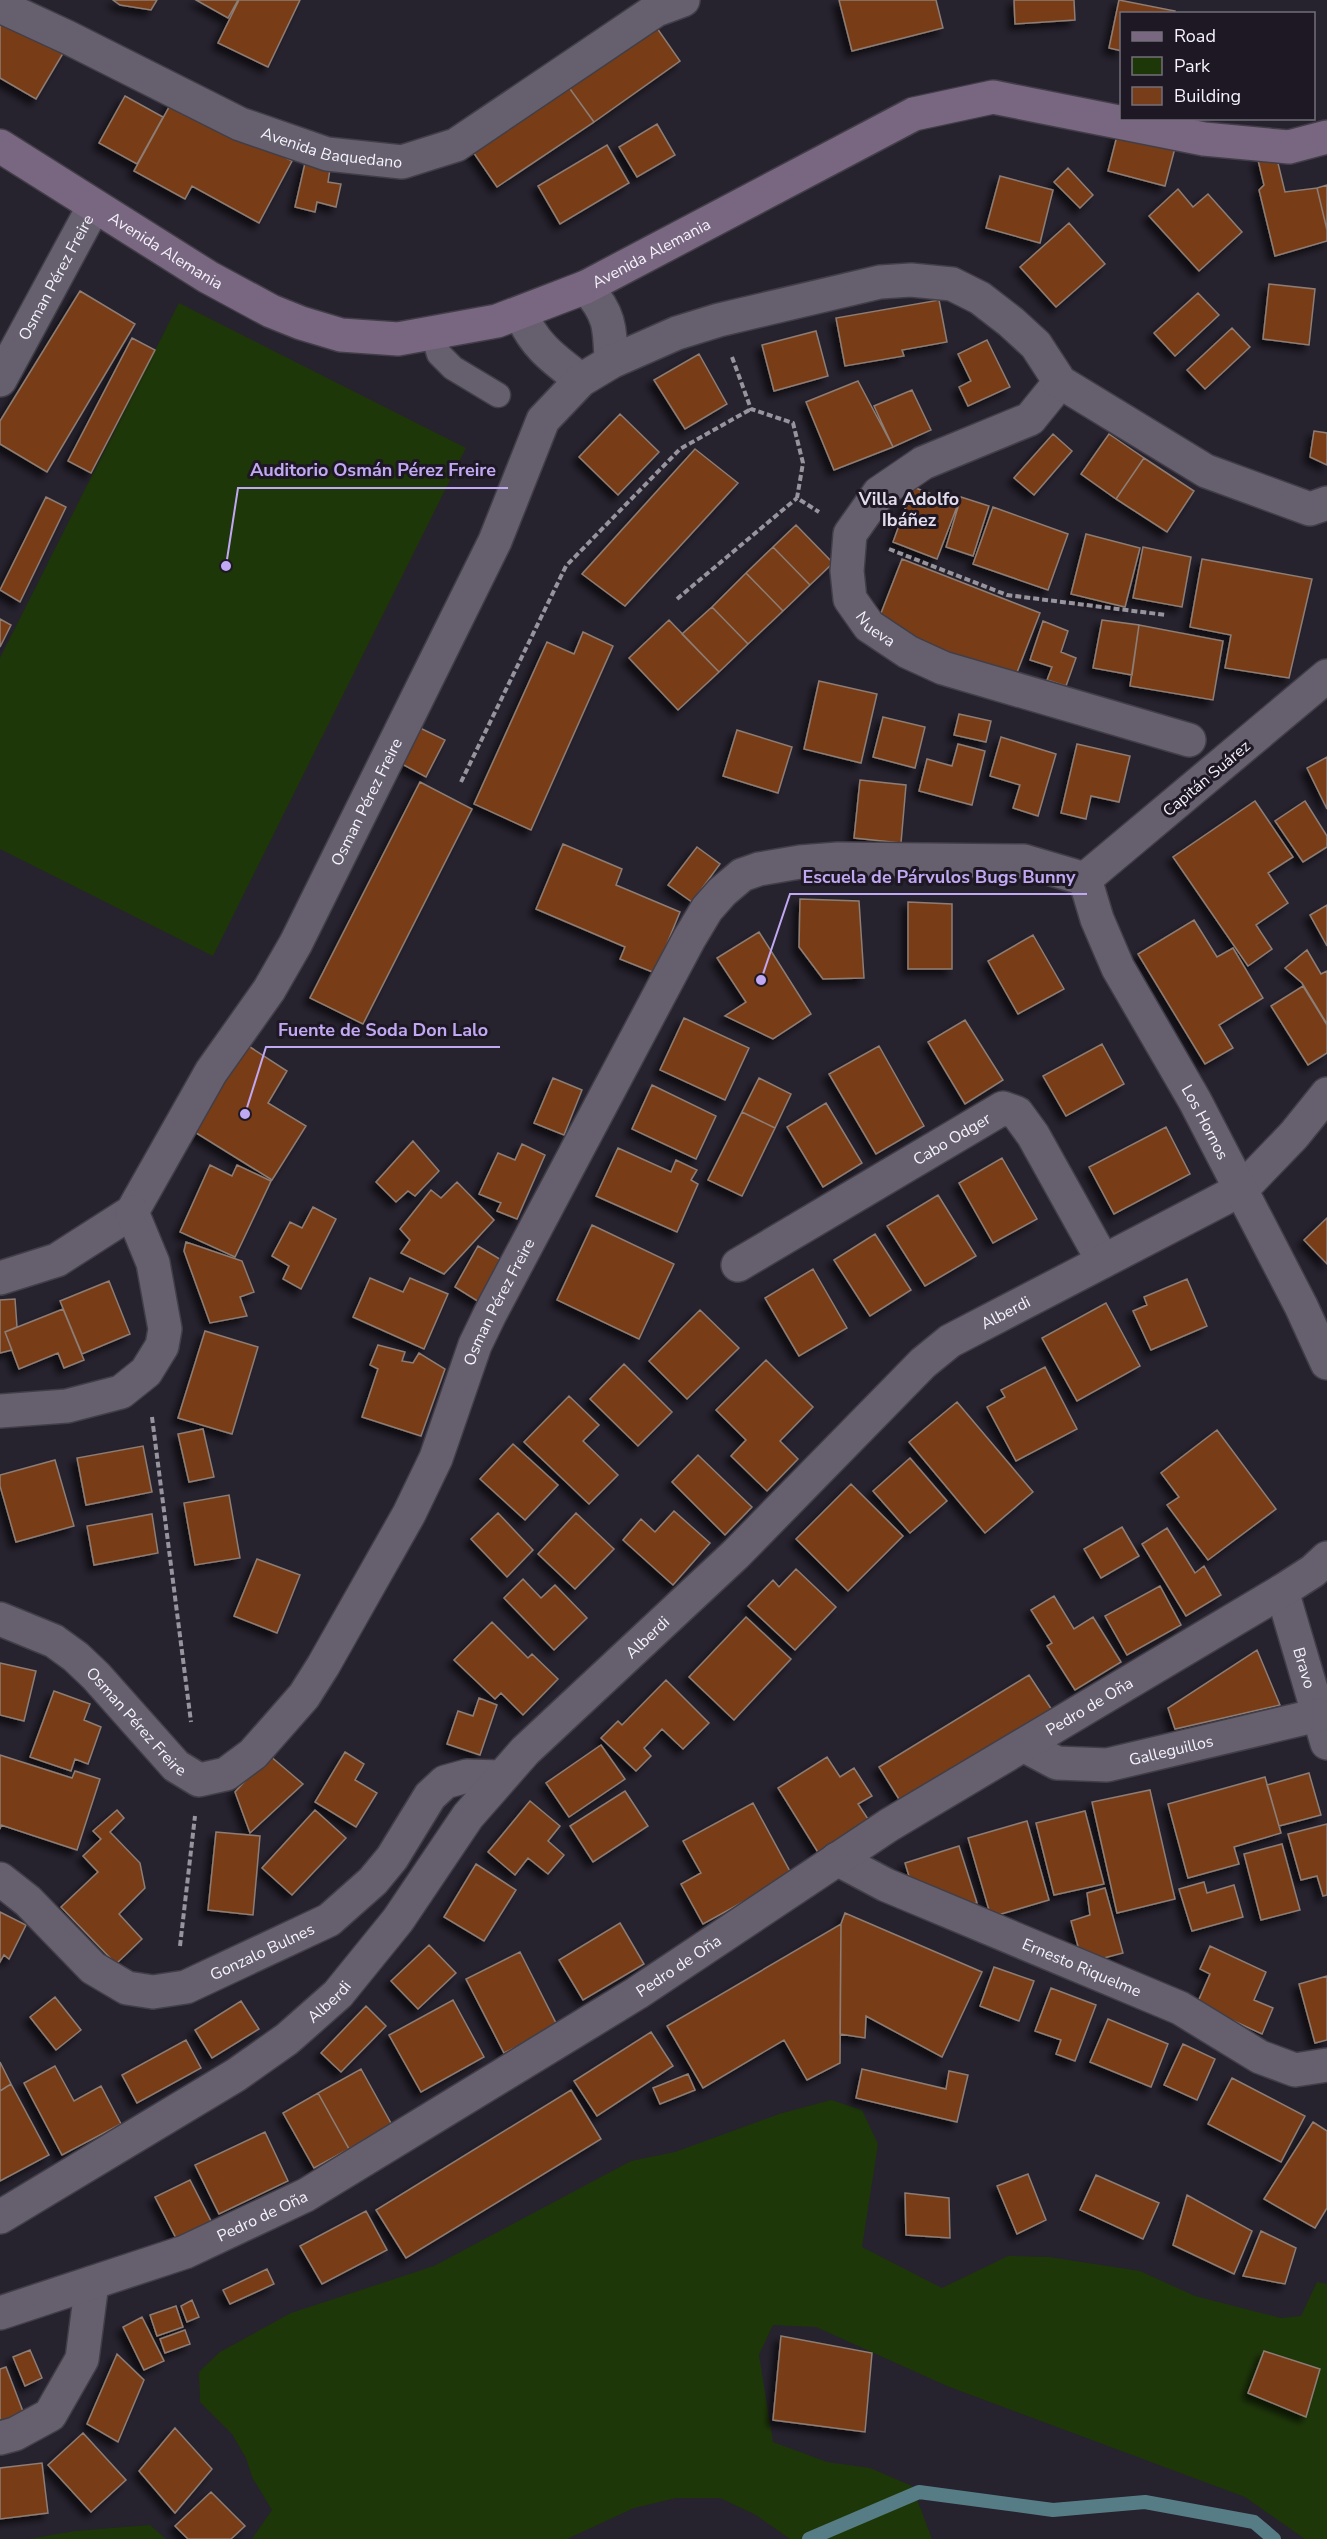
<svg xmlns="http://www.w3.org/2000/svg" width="1327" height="2539" viewBox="0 0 1327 2539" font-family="'Nunito Sans',sans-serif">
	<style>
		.green { fill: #1e3709 }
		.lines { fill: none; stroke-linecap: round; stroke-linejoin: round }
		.stream { stroke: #567c85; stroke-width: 14 }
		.building { fill: #783d19; stroke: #8d7d74; stroke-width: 1.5; filter: url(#shadow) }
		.service-casing { stroke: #423e48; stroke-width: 27 }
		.minor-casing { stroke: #423e48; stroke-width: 36 }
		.tertiary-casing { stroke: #423e48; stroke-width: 36 }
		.secondary-casing { stroke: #423e48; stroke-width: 36 }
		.path { stroke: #97949e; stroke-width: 4; stroke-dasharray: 6 3; stroke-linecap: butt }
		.service { stroke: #655f6e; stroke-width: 24 }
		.minor { stroke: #655f6e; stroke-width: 33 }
		.tertiary { stroke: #655f6e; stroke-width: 33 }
		.secondary { stroke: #796680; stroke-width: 33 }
		.labels { text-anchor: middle; stroke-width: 6; stroke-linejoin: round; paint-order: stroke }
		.street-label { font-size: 16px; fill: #f5f2fb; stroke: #1d1824 }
		.neighbourhood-label { font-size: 18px; font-weight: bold; fill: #e2dced; stroke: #1d1824 }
		.leader { fill: none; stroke: #c1a8f3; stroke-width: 2 }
		.callout-dot { fill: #c1a8f3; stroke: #1d1824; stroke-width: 2 }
		.callout-label { font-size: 18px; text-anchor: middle; font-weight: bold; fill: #c1a8f3; stroke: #1d1824; stroke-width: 6; stroke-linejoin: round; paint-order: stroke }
	</style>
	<defs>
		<filter id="shadow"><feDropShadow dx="-5.5" dy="5.5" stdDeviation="3" flood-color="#0009"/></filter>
	</defs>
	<rect width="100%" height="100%" fill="#26222e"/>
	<path class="green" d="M179 303 466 448 213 956 0 849V658Z
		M831 2100 862 2110 878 2144 862 2247 942 2288 1008 2256 1049 2257 1140 2271 1195 2296 1281 2318 1301 2316 1317 2282 1327 2284V2539H1305L1245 2497 947 2386 816 2327 773 2325 759 2355 773 2442 827 2462 870 2468 912 2486 932 2539H790L756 2515 720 2498H676L634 2508 567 2539H252L272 2510 252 2477 246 2458 232 2434 200 2402 199 2372 220 2352 291 2313 434 2266 631 2161 675 2152 779 2114Z
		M150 2525 166 2539H28L75 2531Z"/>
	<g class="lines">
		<path class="stream" d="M809 2539 919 2492 1053 2510 1145 2502 1254 2522 1274 2539"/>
	</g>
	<path class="building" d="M113 0H157L151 10 120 5Z
		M196 0H238L228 18Z
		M239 0H300L268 67 218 43Z
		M839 0H936L943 28 852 51Z
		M1014 0H1074L1075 20 1015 24Z
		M1119 0 1175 11 1174 14H1122V51L1109 48Z
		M0 12 65 50 36 99 0 78Z
		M652 21 680 61 594 122 565 82Z
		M565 82 594 122 497 187 469 146Z
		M125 96 163 117 137 164 99 143Z
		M174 98 292 161 259 223 192 186 185 199 134 171Z
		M657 124 675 155 637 177 619 147Z
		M1118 132 1175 148 1165 186 1108 171Z
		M607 145 629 183 560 224 538 186Z
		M1276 155 1285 192 1317 188 1327 230V241L1275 256 1259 190 1264 185 1258 160Z
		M305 163 330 169 328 182 341 184 336 207 317 202 315 212 295 207Z
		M1068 168 1093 195 1080 208 1054 182Z
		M1000 176 1053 190 1040 243 986 228Z
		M1327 185V230L1317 188Z
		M1178 189 1193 207 1208 194 1242 232 1199 271 1149 216Z
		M1069 223 1105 264 1056 307 1020 267Z
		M1269 284 1315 289 1309 345 1263 339Z
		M80 291 135 324 47 472 0 444V421Z
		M1198 293 1219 315 1175 356 1154 333Z
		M939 300 947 342 902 350 904 356 845 366 836 318Z
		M1232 328 1250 347 1205 389 1187 370Z
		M816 331 828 376 774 391 762 345Z
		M132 338 155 350 91 473 68 461Z
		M987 340 1010 387 968 406 959 387 971 381 958 354Z
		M699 354 727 404 685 429 654 380Z
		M858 381 893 447 834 470 806 402Z
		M912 390 931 430 893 447 874 406Z
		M620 414 659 452 618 495 579 457Z
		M1314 431 1327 433V465L1310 457Z
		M1053 434 1072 451 1034 495 1014 478Z
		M1109 434 1144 458 1116 499 1081 474Z
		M695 449 738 483 625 606 582 574Z
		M1144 458 1194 491 1167 532 1116 499Z
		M913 487 958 504 937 559 893 542Z
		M46 497 66 507 20 602 0 590Z
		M961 497 989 506 973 556 946 547Z
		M993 507 1068 534 1048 590 973 564Z
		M796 525 833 563 810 585 773 547Z
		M1086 534 1140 548 1125 607 1071 594Z
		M773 547 810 585 783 611 746 573Z
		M1143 547 1191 557 1182 607 1133 598Z
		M902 559 1040 613 1014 680 876 626Z
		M1202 559 1312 579 1289 678 1225 668 1231 635 1190 627Z
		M746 573 783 611 748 644 712 607Z
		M712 607 748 644 719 672 682 634Z
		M0 619 11 625 0 647Z
		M669 620 719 672 678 710 629 658Z
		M1102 620 1139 625 1132 675 1093 668Z
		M1043 621 1068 631 1061 652 1076 658 1066 686 1047 680 1052 667 1030 660Z
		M1139 625 1223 641 1213 700 1130 686Z
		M583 632 613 646 531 830 474 804 547 642 574 654Z
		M819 681 877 694 861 763 804 749Z
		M959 714 991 721 986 742 954 735Z
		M883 717 925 727 915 768 873 757Z
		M418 727 445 740 426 777 400 763Z
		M737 730 792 747 778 793 723 776Z
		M1001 737 1056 754 1038 816 1013 808 1020 785 990 776Z
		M958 744 985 751 972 805 919 791 927 759 952 766Z
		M1077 744 1130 756 1119 802 1091 796 1086 819 1061 813Z
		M1327 757V809L1307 768Z
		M860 780 906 785 901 843 854 838Z
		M420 782 472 809 363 1024 310 998Z
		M1255 801 1293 857 1268 873 1288 903 1256 925 1272 949 1248 966 1173 857Z
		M1305 801 1327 836V847L1303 862 1275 821Z
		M563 844 622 869 616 885 680 912 655 973 620 959 625 947 536 909Z
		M697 847 720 864 692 902 668 885Z
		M800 899 859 901 864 978 823 979 799 947Z
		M908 902 952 904V969H908Z
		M1327 905V946L1310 915Z
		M1194 920 1217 957 1233 948 1263 998 1219 1025 1233 1048 1205 1064 1138 954Z
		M759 932 811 1014 773 1039 725 1016 746 1002 717 958Z
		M1033 935 1064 989 1018 1014 988 961Z
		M1307 950 1321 974 1327 971V1024L1302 983 1285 968Z
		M1303 986 1327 1025V1053L1308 1065 1271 1006Z
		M684 1018 749 1048 725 1100 660 1070Z
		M965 1020 1003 1080 965 1104 928 1042Z
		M1102 1044 1124 1084 1066 1116 1043 1076Z
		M247 1045 287 1071 268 1103 306 1126 272 1180 193 1131Z
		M879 1046 924 1126 876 1154 829 1074Z
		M553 1078 582 1090 564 1135 534 1123Z
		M759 1078 791 1094 775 1128 742 1112Z
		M652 1085 716 1116 696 1159 632 1129Z
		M826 1103 862 1163 823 1187 787 1127Z
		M742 1112 775 1128 742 1196 708 1180Z
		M1166 1127 1190 1174 1114 1214 1089 1167Z
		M413 1141 439 1171 415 1196 408 1191 396 1202 376 1182Z
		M522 1144 545 1155 517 1219 497 1211 501 1203 479 1194 498 1153 515 1160Z
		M618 1148 671 1172 676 1160 697 1170 691 1180 698 1184 677 1232 596 1196Z
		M1002 1158 1037 1219 993 1243 959 1183Z
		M210 1165 232 1176 237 1165 271 1181 235 1257 180 1232Z
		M457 1182 494 1220 444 1274 401 1253 410 1240 400 1229 431 1190 441 1198Z
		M938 1195 976 1256 925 1286 887 1226Z
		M313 1207 336 1219 301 1289 283 1279 289 1266 272 1256 290 1222 302 1228Z
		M1327 1218V1264L1304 1240Z
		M592 1225 674 1264 639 1339 557 1300Z
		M875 1234 911 1290 870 1316 834 1260Z
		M186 1242 242 1261 254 1292 240 1297 247 1316 210 1323 184 1251Z
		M478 1246 503 1261 479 1302 455 1287Z
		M813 1269 847 1328 799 1356 765 1298Z
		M370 1278 403 1292 410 1278 448 1294 424 1349 353 1317Z
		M1187 1279 1207 1326 1151 1350 1133 1311 1147 1305 1144 1297Z
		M109 1281 130 1334 82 1354 60 1301Z
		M15 1299 17 1327 5 1332 12 1350 0 1353V1300Z
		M1106 1303 1140 1366 1077 1401 1042 1338Z
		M63 1309 84 1360 64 1368 58 1353 19 1369 5 1332Z
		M700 1310 739 1348 687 1399 649 1361Z
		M205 1331 258 1347 232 1434 178 1418Z
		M378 1345 405 1352 402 1361 413 1363 419 1353 445 1369 421 1436 362 1417 378 1369 370 1365Z
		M766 1360 813 1407 780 1441 798 1459 767 1491 731 1456 746 1440 716 1410Z
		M624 1364 672 1412 638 1446 590 1399Z
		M1045 1367 1077 1429 1016 1461 987 1407 1005 1397 1001 1390Z
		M569 1396 599 1425 583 1441 618 1475 589 1504 524 1442Z
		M957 1402 1033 1492 985 1533 909 1442Z
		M203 1429 214 1477 189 1482 178 1434Z
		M1217 1430 1276 1509 1208 1560 1167 1505 1179 1497 1161 1473Z
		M513 1444 558 1485 525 1520 480 1479Z
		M143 1446 152 1492 86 1505 77 1458Z
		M698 1455 752 1507 725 1535 672 1482Z
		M910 1458 947 1501 910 1533 873 1491Z
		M55 1460 74 1526 16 1542 0 1486V1475Z
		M851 1484 903 1536 848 1591 796 1539Z
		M229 1495 240 1558 195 1565 184 1503Z
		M674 1511 710 1543 673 1585 623 1540 641 1519 655 1532Z
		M498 1513 533 1550 507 1577 471 1539Z
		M576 1513 614 1549 575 1589 538 1554Z
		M152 1514 158 1553 94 1565 87 1526Z
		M1122 1527 1139 1556 1101 1578 1084 1549Z
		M1167 1528 1195 1573 1204 1566 1221 1595 1186 1616 1142 1544Z
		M257 1559 300 1575 277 1633 234 1616Z
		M796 1569 836 1607 795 1650 748 1606 773 1580 779 1587Z
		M523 1579 541 1598 555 1585 587 1618 554 1650 504 1598Z
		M1160 1586 1181 1625 1127 1655 1105 1616Z
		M1054 1596 1074 1629 1093 1617 1121 1662 1075 1690 1047 1646 1052 1643 1031 1610Z
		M746 1617 791 1659 734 1720 689 1677Z
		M492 1622 528 1658 532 1654 558 1679 523 1715 501 1693 495 1699 454 1660Z
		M1257 1650 1280 1705 1175 1729 1168 1708Z
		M0 1663 36 1671 24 1721 0 1715Z
		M1029 1675 1052 1710 902 1804 879 1767Z
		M666 1680 709 1723 683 1749 662 1729 644 1748 651 1756 636 1771 601 1738 618 1721 622 1725Z
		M54 1691 90 1704 84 1720 101 1727 88 1764 75 1759 71 1771 30 1757Z
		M479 1698 497 1705 480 1755 447 1744 458 1711 473 1716Z
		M601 1745 625 1779 569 1817 546 1783Z
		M345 1752 364 1764 355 1780 377 1793 356 1827 315 1802Z
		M0 1755 72 1778 75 1771 100 1779 77 1850 1 1825 0 1829Z
		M269 1755 303 1784 250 1833 235 1792Z
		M827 1757 840 1777 854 1768 872 1796 858 1804 870 1822 819 1854 778 1788Z
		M1309 1773 1321 1815 1279 1826 1267 1785Z
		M1265 1777 1281 1833 1234 1847 1239 1864 1188 1878 1168 1804Z
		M1150 1790 1175 1899 1117 1913 1092 1802Z
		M625 1791 648 1826 593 1862 570 1826Z
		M530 1801 560 1826 548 1841 564 1855 548 1874 528 1858 515 1875 488 1852Z
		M753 1803 792 1875 703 1924 681 1884 701 1873 683 1841Z
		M117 1810 124 1818 110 1832 140 1863 145 1888 119 1914 142 1939 116 1964 61 1907 98 1872 83 1856 101 1839 93 1831Z
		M315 1810 346 1838 292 1895 262 1868Z
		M1085 1811 1104 1884 1054 1895 1036 1823Z
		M1027 1821 1049 1900 991 1917 968 1838Z
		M1327 1824V1895L1323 1896 1317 1876 1301 1880 1288 1834Z
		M216 1832 260 1836 253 1915 208 1910Z
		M1282 1844 1300 1910 1261 1920 1244 1854Z
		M959 1846 977 1903 967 1905 911 1883 905 1863Z
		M476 1864 516 1890 484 1941 444 1917Z
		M1204 1882 1207 1893 1234 1885 1243 1917 1192 1931 1179 1889Z
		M1105 1888 1123 1953 1104 1958 1079 1950 1071 1921 1090 1915 1087 1893Z
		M0 1912 26 1925 9 1959 4 1955 0 1962Z
		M845 1913 982 1972 942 2057 866 2016 865 2038 840 2034 841 1924Z
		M620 1923 644 1964 583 2000 559 1960Z
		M841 1924 840 2063 807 2080 784 2040 703 2088 667 2026Z
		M429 1945 456 1973 418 2009 391 1981Z
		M1210 1946 1266 1972 1254 2000 1273 2008 1262 2034 1197 2004 1210 1974 1200 1969Z
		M520 1952 558 2027 504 2053 466 1979Z
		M994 1967 1034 1981 1019 2021 980 2006Z
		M1327 1976V2040L1315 2043 1299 1984Z
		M1051 1988 1096 2005 1075 2061 1056 2054 1061 2040 1035 2031Z
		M55 1997 81 2030 56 2050 30 2017Z
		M453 2000 484 2057 421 2092 389 2035Z
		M241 2001 259 2029 212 2058 195 2030Z
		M366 2006 386 2026 341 2072 321 2053Z
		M1108 2019 1168 2044 1151 2087 1090 2062Z
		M651 2032 673 2066 597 2116 574 2081Z
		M186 2040 201 2068 137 2103 122 2075Z
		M1183 2044 1215 2059 1197 2100 1164 2085Z
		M0 2062 11 2084 0 2091Z
		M55 2066 74 2101 101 2086 121 2124 62 2155 24 2083Z
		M361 2069 392 2125 349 2149 318 2093Z
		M862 2069 946 2089 949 2071 968 2075 957 2122 856 2098Z
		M688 2074 695 2090 660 2104 653 2088Z
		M1232 2078 1305 2116 1281 2162 1208 2124Z
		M11 2084 49 2155 0 2181V2091Z
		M571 2090 601 2139 406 2258 376 2210Z
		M318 2093 349 2149 314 2168 283 2113Z
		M1313 2122 1327 2131V2208L1315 2228 1264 2199Z
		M265 2132 288 2181 219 2214 195 2165Z
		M1028 2174 1046 2220 1017 2234 997 2186Z
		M1096 2175 1159 2203 1143 2239 1080 2210Z
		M190 2180 212 2223 177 2240 155 2197Z
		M905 2193 949 2198 950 2238 906 2235Z
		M1187 2195 1252 2231 1234 2274 1173 2245Z
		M366 2211 387 2250 322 2284 300 2246Z
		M1261 2231 1296 2248 1285 2284 1243 2276Z
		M267 2269 274 2284 230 2304 223 2290Z
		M192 2300 199 2317 187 2322 181 2306Z
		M176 2306 183 2327 157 2336 150 2315Z
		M142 2317 164 2361 144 2370 123 2327Z
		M185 2330 190 2344 165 2353 160 2339Z
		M781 2336 872 2353 865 2432 773 2420Z
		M30 2350 42 2378 25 2386 13 2357Z
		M1264 2351 1320 2369 1306 2417 1248 2393Z
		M117 2354 144 2380 118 2442 87 2424Z
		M6 2367 24 2414 0 2423V2369Z
		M175 2428 212 2469 175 2513 139 2471Z
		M83 2433 126 2480 91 2512 48 2465Z
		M42 2463 48 2513 0 2519V2468Z
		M211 2492 245 2526 231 2539H188L175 2526Z"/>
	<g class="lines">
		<g class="service-casing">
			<path id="service" d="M433 334 439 354 453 368 498 395"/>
		</g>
		<g class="minor-casing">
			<g id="minor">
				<path d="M586 287C610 314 610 327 611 362"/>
				<path d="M521 313C533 345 555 360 581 380"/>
				<path id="s1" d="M0 380 94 206"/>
				<path id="s2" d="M1060 382 1030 419 923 463 879 493 850 534 847 571 850 599 869 626 908 652 943 668 1189 740"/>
				<path id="s3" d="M738 1265 1003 1108 1017 1113 1033 1135 1103 1261"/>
				<path id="s4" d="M0 1278 57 1260 132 1212 211 1072 269 990 296 943 495 541 543 420 581 380 611 362 677 333 719 320 880 282 911 280 952 284 980 298 1011 322 1036 345 1060 382 1206 471 1310 509 1327 503"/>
				<path d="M0 1411 67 1406 121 1392 146 1372 162 1346 165 1329 153 1263 132 1212"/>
				<path id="s5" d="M1282 1591 1327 1743"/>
				<path id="s6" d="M0 1619 54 1641 76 1657 96 1676 176 1766 199 1780 226 1774 253 1754 304 1696 323 1666 409 1514 436 1458 475 1345 490 1314 689 939 707 909 722 892 742 875 759 869 800 862 838 859 1024 861 1085 879"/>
				<path id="s7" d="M1025 1746 1057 1763 1107 1765 1318 1715"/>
				<path id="s8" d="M837 1859 886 1885 1180 2008 1260 2057 1295 2070 1327 2065"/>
				<path id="s9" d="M0 1879 28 1901 93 1968 127 1988 153 1992 186 1987 329 1920 373 1881 392 1858 430 1796 445 1782 467 1776 501 1777"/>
				<path id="s10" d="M0 2217 236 2075 287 2039 338 1994 398 1920 468 1816 525 1751 736 1554 923 1363 950 1341 1242 1189 1294 1135 1327 1094"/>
				<path d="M0 2438 15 2434 50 2415 82 2359 92 2283"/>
			</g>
		</g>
		<g class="tertiary-casing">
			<g id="tertiary">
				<path id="s11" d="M0 6 67 37 240 124 327 154 402 162 456 145 656 10 683 0"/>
				<path id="s12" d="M1327 676 1085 879 1097 919 1118 968 1195 1101 1301 1306 1327 1363"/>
				<path id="s13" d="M0 2313 185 2252 306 2195 637 1993 889 1825 1282 1591 1313 1571 1327 1558"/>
			</g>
		</g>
		<g class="secondary-casing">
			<g id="secondary">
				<path id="s14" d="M0 146 208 277 271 311 301 323 341 335 398 339 497 321 586 287 914 114 993 97 1204 139 1289 147 1327 137"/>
			</g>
		</g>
		<path class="path" d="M732 357 751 409 793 423 803 463 797 498 819 512
			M889 549 1007 595 1166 615
			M677 599 797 498
			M461 782 566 566 680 449 751 409
			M152 1417 191 1722
			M180 1946 195 1816"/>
		<use href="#service" class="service"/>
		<use href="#minor" class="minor"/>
		<use href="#tertiary" class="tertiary"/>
		<use href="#secondary" class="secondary"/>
	</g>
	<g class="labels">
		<g class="street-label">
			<text dy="6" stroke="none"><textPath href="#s11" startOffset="363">Avenida Baquedano</textPath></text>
			<text dy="6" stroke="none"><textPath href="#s14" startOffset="196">Avenida Alemania</textPath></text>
			<text dy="6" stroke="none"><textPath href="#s14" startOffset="718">Avenida Alemania</textPath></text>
			<text dy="6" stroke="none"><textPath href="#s1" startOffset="117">Osman Pérez Freire</textPath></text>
			<text dy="6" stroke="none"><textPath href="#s2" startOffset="372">Nueva</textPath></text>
			<text transform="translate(1206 778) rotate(-40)" y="6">Capitán Suárez</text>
			<text dy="6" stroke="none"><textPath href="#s4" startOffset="622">Osman Pérez Freire</textPath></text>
			<text dy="6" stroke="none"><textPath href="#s12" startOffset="588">Los Hornos</textPath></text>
			<text dy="6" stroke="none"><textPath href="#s3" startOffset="248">Cabo Odger</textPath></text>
			<text dy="6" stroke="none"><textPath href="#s6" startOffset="840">Osman Pérez Freire</textPath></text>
			<text dy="6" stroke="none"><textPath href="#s10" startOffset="1366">Alberdi</textPath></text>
			<text dy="6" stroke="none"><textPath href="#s10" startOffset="880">Alberdi</textPath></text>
			<text dy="6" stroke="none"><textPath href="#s5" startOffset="80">Bravo</textPath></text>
			<text dy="6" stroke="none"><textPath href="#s13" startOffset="1252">Pedro de Oña</textPath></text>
			<text dy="6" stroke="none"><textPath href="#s6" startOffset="174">Osman Pérez Freire</textPath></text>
			<text dy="6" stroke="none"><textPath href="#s7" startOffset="152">Galleguillos</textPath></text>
			<text dy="6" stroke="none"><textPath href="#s9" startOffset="312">Gonzalo Bulnes</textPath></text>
			<text dy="6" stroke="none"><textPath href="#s13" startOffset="766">Pedro de Oña</textPath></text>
			<text dy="6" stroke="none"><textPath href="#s8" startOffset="268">Ernesto Riquelme</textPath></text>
			<text dy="6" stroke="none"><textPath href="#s10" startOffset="394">Alberdi</textPath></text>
			<text dy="6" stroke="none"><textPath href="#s13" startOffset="280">Pedro de Oña</textPath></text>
		</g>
		<g class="neighbourhood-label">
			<text x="909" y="505">Villa Adolfo<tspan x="909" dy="21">Ibáñez</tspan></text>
		</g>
	</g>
	<path class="leader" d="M226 566L238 488H508M761 980L790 894H1087M245 1114L266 1047H500"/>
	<g class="callout-dot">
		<circle cx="226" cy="566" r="6"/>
		<circle cx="761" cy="980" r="6"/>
		<circle cx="245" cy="1114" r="6"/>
	</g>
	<g class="callout-label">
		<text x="373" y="476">Auditorio Osmán Pérez Freire</text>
		<text x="939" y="883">Escuela de Párvulos Bugs Bunny</text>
		<text x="383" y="1036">Fuente de Soda Don Lalo</text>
	</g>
	<rect x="1120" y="12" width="195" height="108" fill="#1d1824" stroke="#736f7a" stroke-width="1.5"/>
	<rect x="1132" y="32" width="30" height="9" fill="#796680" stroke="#736f7a" stroke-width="1.5"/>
	<text x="1174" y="42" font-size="18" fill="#f5f2fb">Road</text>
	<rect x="1132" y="57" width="30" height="18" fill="#1e3709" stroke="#736f7a" stroke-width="1.5"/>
	<text x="1174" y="72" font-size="18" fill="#f5f2fb">Park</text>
	<rect x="1132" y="87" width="30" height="18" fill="#783d19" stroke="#736f7a" stroke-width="1.5"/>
	<text x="1174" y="102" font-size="18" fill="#f5f2fb">Building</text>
</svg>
